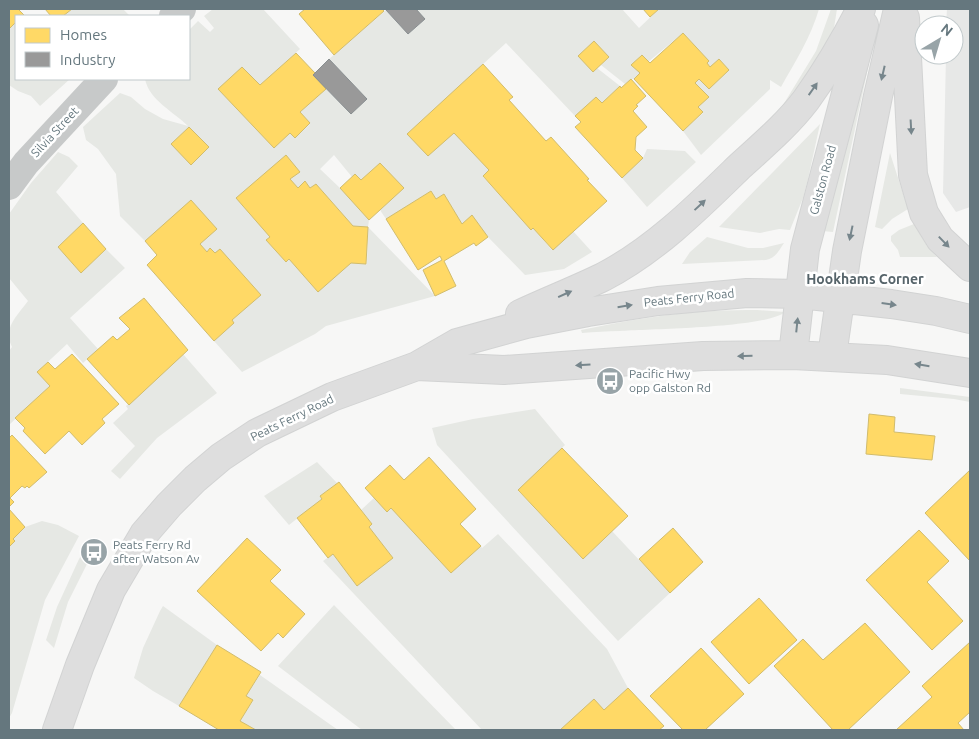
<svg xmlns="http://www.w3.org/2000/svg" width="979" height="739" viewBox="0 0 979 739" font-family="Ubuntu,sans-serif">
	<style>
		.built { fill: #e7e8e7 }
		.green { fill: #e6e8e4; fill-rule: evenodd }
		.homes { fill: #ffd966; stroke: #d1bc6d }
		.industry { fill: #999; stroke: #898f91 }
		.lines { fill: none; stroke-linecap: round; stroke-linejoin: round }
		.major-casing { stroke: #d2d3d3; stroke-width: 30 }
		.minor { stroke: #c7c9c9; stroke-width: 28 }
		.major { stroke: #dedede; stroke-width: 28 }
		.oneway { fill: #77868c }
		.labels { text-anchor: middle; stroke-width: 5; stroke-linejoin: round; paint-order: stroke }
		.street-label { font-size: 12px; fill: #65777e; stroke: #fff }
		.poi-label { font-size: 12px; fill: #65777e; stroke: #fff; text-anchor: start }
		.neighbourhood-label { font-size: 14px; font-weight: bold; fill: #56646a; stroke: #fff }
	</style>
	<rect width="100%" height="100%" fill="#f7f7f6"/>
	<path class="built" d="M947 9H970V207L956 212 943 193 946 55H954V25H946Z"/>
	<path class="green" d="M72 9H123L130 16H63Z
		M213 9H263L300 49 260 85 242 67 219 89 274 148 290 133 295 138 310 124 300 112 326 89 351 114 367 99 329 59 386 10 408 34 425 19 416 9H622L639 28 659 9H819C811 37 795 62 781 87L770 80V89L701 155 683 131 703 113 698 107 708 97 695 83 699 79 709 89 729 70 719 59 710 67 707 63 709 61 683 33 648 62 641 55 632 65 640 73 634 79H631L625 84 601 65 609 57 594 41 578 56 593 72 597 68 620 86 602 103 596 97 575 116 506 43 407 134 454 133 489 170 483 177 531 229 533 228 552 250 573 231 592 252 564 269 525 275 488 237 472 216 462 224 444 194 436 199 431 191 386 219 380 210 403 188 380 163 361 180 355 174 352 177 334 155 320 169 340 188 369 220 368 227 435 296 326 326 315 334 242 372 214 341 234 323 232 320 260 295 210 248 207 252 200 244 216 229 192 201 145 241 120 216 116 174 98 149 86 140 83 127 120 93 131 97 145 109 163 119 188 126C174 112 149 100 145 79H189V30L198 21 210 32 214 28 204 16ZM286 156 299 171 290 179 298 188 305 181 310 188 316 184 353 226 368 227 367 264 351 263 318 292 289 259 286 262 266 240 270 237Z
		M831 9H837L834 28 829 39 797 91 769 121 783 105 816 51Z
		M875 20 878 21 833 232 822 231Z
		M16 22V79H70L40 106 31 96 18 91 9 85V29Z
		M820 124 808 179 803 198 790 230 779 229 760 233 719 227Z
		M647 149 685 151 696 162 647 207 622 178 643 158Z
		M58 152 69 157 78 166 56 192 83 223 58 247 81 273 106 249 125 268 70 318 98 349 83 363 67 344 37 372 50 386 9 425V351L12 347C2 328 18 315 28 301L9 278V214L31 183Z
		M890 153 908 209 892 219 882 229 875 227Z
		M914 224 927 246 937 257H900L898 250 891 241V236L899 230Z
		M707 237 748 248H763L784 243C779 250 776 258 766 260L682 264 690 252Z
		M757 310 785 312C766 328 650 329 620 331 607 331 595 332 582 333L581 330C625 321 669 313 714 311 729 310 743 310 757 310Z
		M183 354 217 393 157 438 120 479 111 471 135 446 113 423 128 409 126 406Z
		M900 388 970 397V402L954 399 900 394Z
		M535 409 565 445 518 491 583 559 612 531 670 593 618 641 437 445 432 428 473 419Z
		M317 462 337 483 320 496 322 499 289 525 264 496Z
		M374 498 387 511 391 508 481 546 482 548 498 534 607 649 628 688 604 710 594 699 560 730H482L323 561 333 554 357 586 393 558 369 527 372 524 361 510Z
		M42 521 58 525 79 536 45 600 12 713 9 718V547L15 541 13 539 25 527Z
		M89 543 93 547 94 550 68 602 54 648 46 640 57 607 79 559Z
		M334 605 456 730H362L278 666Z
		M163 606 217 645 179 706 153 691 134 678 143 648 160 611Z
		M260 675 338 730H256L240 721 253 701 246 696Z"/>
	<path class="homes" d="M9 9H18L24 15 23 16H16V22L9 29Z
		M45 9H72L63 16H51Z
		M305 9H382L384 11 334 55 299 14Z
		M643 9H659L650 17Z
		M683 33 709 61 707 63 710 67 719 59 729 70 709 89 699 79 695 83 709 97 698 107 703 112 683 131 634 79 640 73 631 65 642 55 650 63Z
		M594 41 609 57 593 72 578 56Z
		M296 53 315 73 313 75 326 89 300 112 310 123 295 138 290 133 274 148 218 89 242 67 260 85Z
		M483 64 513 97 509 100 546 141 551 137 589 179 587 180 607 201 553 250 533 228 531 230 483 176 489 170 454 133 428 156 407 134Z
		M631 79 646 96 636 105 638 106 633 111 647 127 636 137 635 150 643 158 622 178 575 127 581 122 575 116 596 97 602 103 620 86 621 88Z
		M189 127 209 147 191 165 171 144Z
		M286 155 300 172 290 179 298 188 305 181 310 188 316 184 353 226 368 227 366 264 351 263 318 292 289 259 286 262 266 240 270 237 236 198Z
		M380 163 404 188 369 220 340 188 355 174 361 180Z
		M431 191 436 199 444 194 462 224 472 215 488 237 476 246 474 243 444 261 456 286 435 296 423 270 442 260 440 256 418 270 386 219Z
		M191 200 217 229 200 244 207 252 210 248 215 253 220 249 261 295 232 320 234 323 214 341 147 265 157 255 145 241Z
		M83 223 106 249 81 273 58 247Z
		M144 298 188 350 129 405 87 359 113 336 117 340 130 329 119 318Z
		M72 354 119 404 102 419 105 423 82 445 69 431 45 454 23 431 25 428 15 418 50 386 37 372 48 362 55 369Z
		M869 414 895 417 894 432 935 436 932 460 866 454Z
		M12 435 47 472 29 488 27 486 25 488 22 486 10 498 14 502 9 507V436L10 437Z
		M562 448 628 516 583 559 518 490Z
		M429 457 476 509 460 524 481 546 451 573 391 508 387 512 365 488 390 465 404 480Z
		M970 470V561L925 513Z
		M339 482 372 524 369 527 393 558 357 586 333 554 328 558 297 518 322 499 320 496Z
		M9 509 25 527 13 539 15 541 9 547Z
		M673 528 703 562 670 593 639 559Z
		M919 530 949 561 927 582 963 621 932 650 866 580Z
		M247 538 281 570 270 581 305 614 283 638 278 633 261 651 197 591Z
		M759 598 797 640 749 684 711 642Z
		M865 623 910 672 848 730H833L774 666 803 639 823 660Z
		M970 642V712L958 723 964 730H896L932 697 922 686Z
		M217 645 261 672 246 696 253 700 240 721 256 730H219L179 706Z
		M701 648 744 694 705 730H683L650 696Z
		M628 688 664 726 659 730H560L594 699 604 710Z"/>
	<path class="industry" d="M387 9H416L425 19 408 34 386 10Z
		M329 59 367 99 351 114 313 75Z"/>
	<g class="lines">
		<g class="major-casing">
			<path id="major" d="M905 18 913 175 924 213 940 239 970 267
				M520 314C548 301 576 290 603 277 655 250 698 207 739 167 762 146 787 125 806 100 827 71 845 40 861 9
				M793 355 805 249 864 25
				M832 356 847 251 878 96 898 9
				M417 366 504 370 703 356 793 355 887 360 970 373
				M57 730 80 665 111 590 144 534 169 505 195 479 221 457 257 433 332 397 417 366 457 343 526 324 588 312 658 301 747 293 800 294 891 304 936 311 970 319"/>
		</g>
		<path class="minor" d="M173 16 182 9
			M9 186 26 163 104 79"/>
		<use href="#major" class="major"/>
	</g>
	<defs><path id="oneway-solid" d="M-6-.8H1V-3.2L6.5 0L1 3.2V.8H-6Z" transform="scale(1.25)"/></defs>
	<g class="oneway">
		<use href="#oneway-solid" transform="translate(883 73) rotate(103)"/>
		<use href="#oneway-solid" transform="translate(813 89) rotate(-55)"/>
		<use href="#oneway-solid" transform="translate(911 127) rotate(87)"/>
		<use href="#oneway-solid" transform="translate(700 205) rotate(-43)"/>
		<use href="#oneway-solid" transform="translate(851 233) rotate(102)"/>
		<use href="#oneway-solid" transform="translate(944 242) rotate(46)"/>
		<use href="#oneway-solid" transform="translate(565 294) rotate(-24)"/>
		<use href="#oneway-solid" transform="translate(889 304) rotate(8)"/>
		<use href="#oneway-solid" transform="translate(625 306) rotate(-9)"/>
		<use href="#oneway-solid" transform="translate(797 325) rotate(-84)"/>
		<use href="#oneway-solid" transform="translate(745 356) rotate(179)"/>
		<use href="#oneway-solid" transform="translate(583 365) rotate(176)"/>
		<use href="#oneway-solid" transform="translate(922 365) rotate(-171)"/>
	</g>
	<defs>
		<g id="bus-disc" transform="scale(1.4375)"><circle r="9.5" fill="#98a4a8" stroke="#fff"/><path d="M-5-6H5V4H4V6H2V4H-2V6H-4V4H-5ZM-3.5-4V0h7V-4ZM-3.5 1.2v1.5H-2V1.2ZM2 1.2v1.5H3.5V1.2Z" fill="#fff"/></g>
	</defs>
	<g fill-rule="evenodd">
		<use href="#bus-disc" x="610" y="381"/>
		<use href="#bus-disc" x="94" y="552"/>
	</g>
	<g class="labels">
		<g class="street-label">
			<text transform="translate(55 132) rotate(-47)" y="4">Silvia Street</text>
			<text transform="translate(823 180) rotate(-75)" y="4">Galston Road</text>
			<text transform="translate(689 298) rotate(-6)" y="4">Peats Ferry Road</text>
			<text transform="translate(292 418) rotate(-26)" y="4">Peats Ferry Road</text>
		</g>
		<g class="poi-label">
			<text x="629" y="378">Pacific Hwy<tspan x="629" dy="14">opp Galston Rd</tspan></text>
			<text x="113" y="549">Peats Ferry Rd<tspan x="113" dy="14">after Watson Av</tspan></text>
		</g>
		<g class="neighbourhood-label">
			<text x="865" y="284">Hookhams Corner</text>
		</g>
	</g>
	<rect width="979" height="739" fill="none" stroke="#65777e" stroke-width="20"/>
	<rect x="15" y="15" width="175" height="65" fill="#ffffff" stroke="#c1c9cb"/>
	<rect x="25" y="28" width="25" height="15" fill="#ffd966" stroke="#c1c9cb"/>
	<text x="60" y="40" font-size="15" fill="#65777e">Homes</text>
	<rect x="25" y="52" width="25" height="15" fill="#999999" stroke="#c1c9cb"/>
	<text x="60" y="65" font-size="15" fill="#65777e">Industry</text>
	<g transform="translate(939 40) rotate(38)"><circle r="24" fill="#ffffff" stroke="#c1c9cb"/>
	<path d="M0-4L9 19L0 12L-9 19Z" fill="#98a4a8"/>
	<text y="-8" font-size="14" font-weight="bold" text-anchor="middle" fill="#65777e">N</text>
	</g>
</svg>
